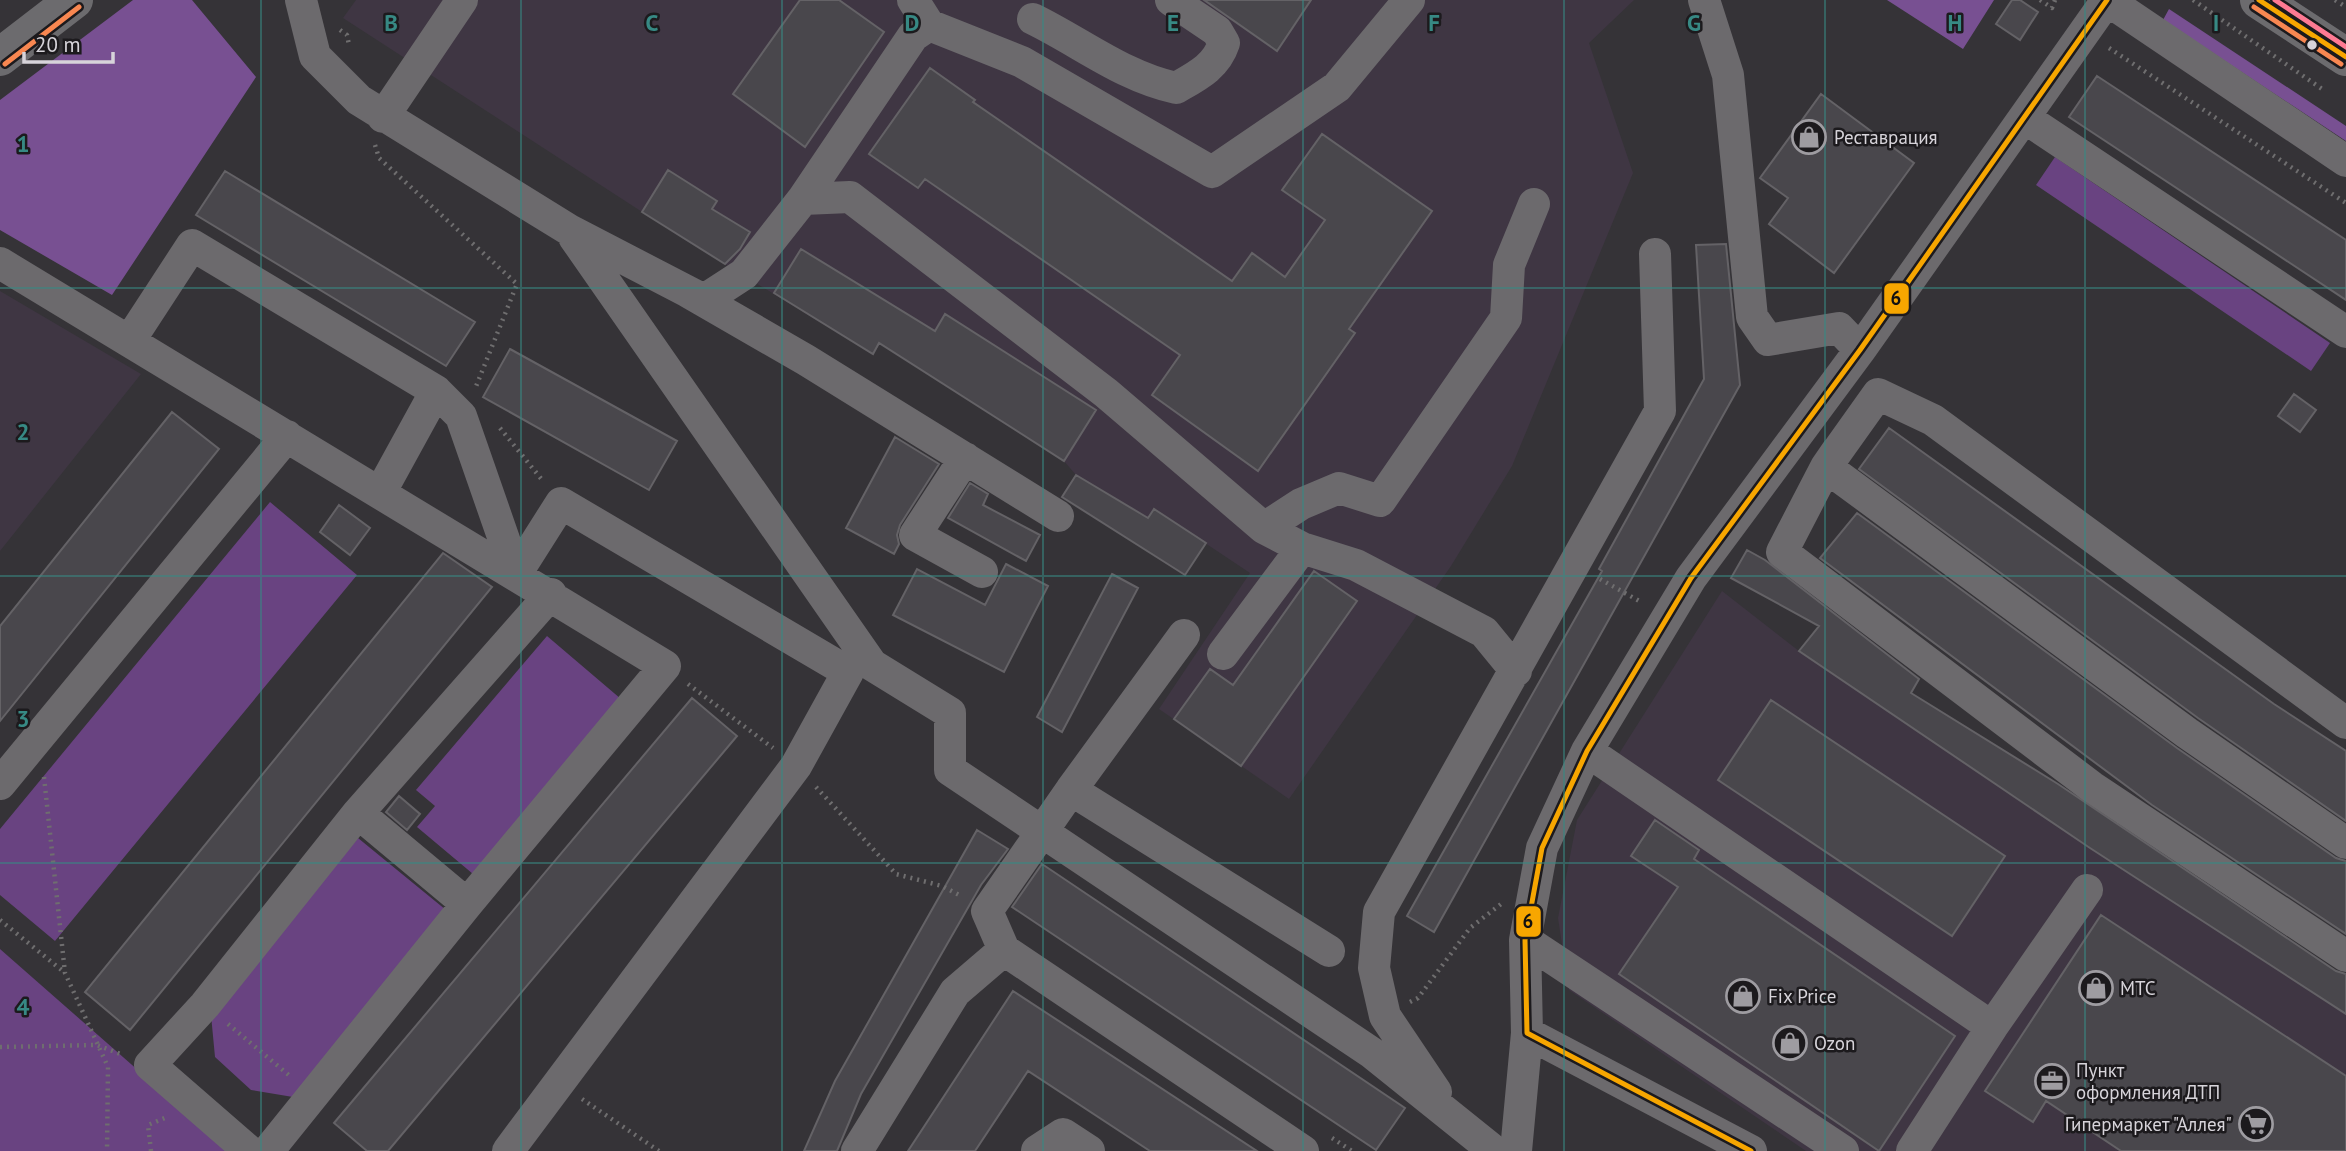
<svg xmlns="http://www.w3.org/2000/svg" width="2346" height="1151" viewBox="0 0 2346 1151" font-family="'PT Sans',sans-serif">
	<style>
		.built { fill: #3f3643 }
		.green { fill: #694381 }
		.forest { fill: #785092 }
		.building { fill: #49474c; stroke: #646266; stroke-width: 2 }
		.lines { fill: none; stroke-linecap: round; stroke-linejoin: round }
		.path { stroke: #6f6e6f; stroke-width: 4.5; stroke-dasharray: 2 5; stroke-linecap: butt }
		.minor { stroke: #6c6a6d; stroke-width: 32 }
		.major { stroke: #6c6b6e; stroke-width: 38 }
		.bus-1-casing { stroke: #1c1a1d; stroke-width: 10 }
		.bus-2-casing { stroke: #1c1a1d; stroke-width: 10 }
		.bus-3-casing { stroke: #1c1a1d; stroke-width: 10 }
		.bus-1 { stroke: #f7a600; stroke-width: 5 }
		.bus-2 { stroke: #f88751; stroke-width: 5 }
		.bus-3 { stroke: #fe7a93; stroke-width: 5 }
		.grid { fill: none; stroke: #378984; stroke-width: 2; stroke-opacity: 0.55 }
		.bus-dot { fill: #d7d4da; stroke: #1c1a1d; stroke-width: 2.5 }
		.labels { text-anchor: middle; stroke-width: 5; stroke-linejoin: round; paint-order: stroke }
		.poi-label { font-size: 19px; fill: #d7d4da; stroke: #1c1a1d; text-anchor: start }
		.grid-label { font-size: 23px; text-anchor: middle; font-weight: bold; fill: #378984; stroke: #1c1a1d; stroke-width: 5; stroke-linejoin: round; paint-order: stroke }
		.line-badge { stroke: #1c1a1d; stroke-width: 2.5 }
		.pale-badge-label { font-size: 19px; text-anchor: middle; font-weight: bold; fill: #111 }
	</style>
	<rect width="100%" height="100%" fill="#353337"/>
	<path class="built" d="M356 0H1634L1589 43 1633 173 1512 466 1451 566 1289 799 1159 709 1250 573 1154 509 1148 518 1076 475 1064 461 880 344 873 354 690 243 343 18Z
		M0 291 141 374 0 551Z
		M1722 591 1799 651 2090 848 2346 1014V1151H1806L1569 990 1558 918 1577 820Z"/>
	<path class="green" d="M2055 157 2330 343 2311 371 2036 185Z
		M270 502 357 575 55 941 0 895V829Z
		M547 636 621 699 473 874 417 827 435 806 416 790Z
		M358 838 446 910 293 1097 251 1090 215 1057 211 1015Z
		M0 949 230 1151H0Z"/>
	<path class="forest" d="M133 0H192L256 77 112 295 0 230V100Z
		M1887 0H1994L1963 49Z
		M2169 9 2346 126V141L2163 20Z"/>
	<path class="building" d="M800 0H839L884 32 805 147 733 94Z
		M1204 0H1311L1277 51Z
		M2012 0H2020L2038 12 2020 40 1996 24Z
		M930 68 975 100 973 102 1232 281 1252 253 1285 277 1325 220 1282 190 1322 134 1432 211 1349 329 1355 333 1258 471 1152 395 1180 355 925 179 918 188 869 154Z
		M2097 76 2346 240V300L2069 117Z
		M1821 94 1914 163 1834 273 1769 224 1788 198 1760 178Z
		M668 170 717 201 712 209 750 232 740 249 725 264 642 212Z
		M225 171 475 322 446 366 196 215Z
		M1726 244 1740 385 1434 932 1407 916 1602 571 1599 569 1704 379 1696 245Z
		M801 249 935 331 945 314 1096 410 1064 461 879 343 873 354 774 293Z
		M510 349 677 441 649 490 483 397Z
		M2294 394 2316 410 2300 432 2278 416Z
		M172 412 219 449 0 721V626Z
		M1889 428 2274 704 2346 751V821L2198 718 1859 469Z
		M895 437 939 464 900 525 897 535 899 544 894 554 846 528Z
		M1076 475 1148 518 1154 509 1206 543 1185 575 1062 497Z
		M970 483 988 494 983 505 1040 535 1026 561 948 518Z
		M339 505 370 528 350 555 320 532Z
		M1857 513 2177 748 2336 858 2346 861V934L2152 805 1820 558Z
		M1747 550 1765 560 1919 679 1911 693 2058 784 2336 971 2346 974V1014L2090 848 1799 651 1819 626 1731 578Z
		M443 553 492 587 130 1030 85 992Z
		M1006 564 1048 586 1004 672 893 615 917 569 985 605Z
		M1314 571 1357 601 1241 766 1174 719 1210 669 1233 685Z
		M1112 574 1138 588 1062 732 1037 717Z
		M692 698 737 736 388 1151H367L334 1123Z
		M1771 700 2005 856 1952 936 1718 780Z
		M399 796 420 814 407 830 386 812Z
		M1655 820 1699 850 1694 859 1955 1036 1879 1151 1619 974 1678 887 1631 856Z
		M977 830 1008 849 981 885 861 1094 837 1151H804L835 1081Z
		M1042 864 1405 1108 1376 1150 1012 907Z
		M2101 915 2346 1076V1151H2121L2046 1101 2033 1122 1985 1091Z
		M1013 991 1257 1151H1150L1028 1071 975 1151H908Z"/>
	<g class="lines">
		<path class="path" d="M2040 0 2052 8 2055 0
			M2193 0 2325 91
			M2335 0 2346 7
			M340 30 347 35 349 45
			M2109 48 2346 203
			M375 145 379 158 517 284 475 389
			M500 428 543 481
			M1600 579 1641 602
			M688 684 773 748
			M44 777 65 973 108 1067 107 1151
			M816 787 896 874 942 886 961 896
			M0 920 64 972
			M1410 1002 1418 998 1470 928 1501 904
			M228 1024 291 1077
			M0 1047 97 1045 123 1055
			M582 1099 659 1151
			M1332 1138 1352 1151
			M151 1151 148 1125 167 1117"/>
		<path class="minor" d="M301 0 315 56 359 100 571 231 704 300 744 274 803 199 913 36 929 25 1022 62 1212 172 1337 87 1409 0
			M913 0 929 25
			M1704 0 1728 75 1752 317 1768 340 1839 328 1860 350
			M2107 0 2346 161
			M1033 19C1082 43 1122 76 1176 88 1197 76 1216 67 1224 43L1217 31 1171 0
			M383 117 462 0
			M2025 118 2346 332
			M803 199 850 197 1106 393 1264 528 1302 548
			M574 237 872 665 950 713V770L1372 1053 1494 1151
			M0 263 665 666 467 904 268 1151
			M688 292 806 360 1058 516
			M130 340 192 245 436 391 380 493
			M436 391 461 416 516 574
			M1837 451 1826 467 2187 733 2346 843
			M965 458 915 535 982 572
			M1264 528 1301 504 1339 488 1380 501 1506 318 1509 265 1534 204
			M1223 654 1302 548 1356 565 1484 632 1516 671
			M2346 723 1933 420 1878 394 1826 467 1782 552 2092 787 2346 956
			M1587 751 1992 1027 1912 1151
			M0 784 287 436
			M1071 790 1184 635
			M358 813 467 904
			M1525 940 1843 1151
			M1004 950 987 911 1071 790 1329 951
			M1992 1027 2087 890
			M1527 1033 1751 1151
			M1436 1092 1385 1016 1374 968 1379 912 1660 411 1655 254
			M249 1151 150 1065 205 1005 358 813 551 594
			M508 1151 796 766 848 672 561 503 516 574
			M857 1151 955 992 1004 950 1303 1151
			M1037 1151 1063 1134 1089 1151
			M1516 1151 1527 1033 1525 940 1542 848 1587 751 1691 578 1860 350 2107 0"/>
		<path class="major" d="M2259 0 2346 57
			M0 57 74 0"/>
		<g class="bus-1-casing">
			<path id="bus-1" d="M2259 0 2346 57
				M1751 1151 1527 1033 1525 940 1542 848 1587 751 1691 578 1860 350 2107 0"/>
		</g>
		<g class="bus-2-casing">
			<path id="bus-2" d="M2254 7 2341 64
				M5 64 79 7"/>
		</g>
		<g class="bus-3-casing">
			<path id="bus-3" d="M2275 0 2346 47"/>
		</g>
		<use href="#bus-1" class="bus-1"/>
		<use href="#bus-2" class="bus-2"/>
		<use href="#bus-3" class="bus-3"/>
	</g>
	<path class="grid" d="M261 0V1151M521 0V1151M782 0V1151M1043 0V1151M1303 0V1151M1564 0V1151M1825 0V1151M2085 0V1151M0 288H2346M0 576H2346M0 863H2346"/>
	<defs>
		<g id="shop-ring" transform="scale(1.75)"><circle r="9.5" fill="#1c1a1d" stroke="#9e9ca1" stroke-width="1.5"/><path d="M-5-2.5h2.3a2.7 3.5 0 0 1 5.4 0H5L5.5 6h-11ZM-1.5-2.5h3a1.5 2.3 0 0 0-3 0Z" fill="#9e9ca1"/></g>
		<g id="office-ring" transform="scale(1.75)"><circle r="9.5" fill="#1c1a1d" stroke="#9e9ca1" stroke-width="1.5"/><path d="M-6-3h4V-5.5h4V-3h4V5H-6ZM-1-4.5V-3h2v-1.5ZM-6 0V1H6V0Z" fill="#9e9ca1"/></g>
		<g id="supermarket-ring" transform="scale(1.75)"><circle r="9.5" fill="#1c1a1d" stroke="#9e9ca1" stroke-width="1.5"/><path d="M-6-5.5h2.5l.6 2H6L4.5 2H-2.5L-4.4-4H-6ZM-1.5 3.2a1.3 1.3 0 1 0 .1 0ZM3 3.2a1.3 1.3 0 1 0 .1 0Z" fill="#9e9ca1"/></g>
	</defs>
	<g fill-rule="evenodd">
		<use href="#shop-ring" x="1809" y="137"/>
		<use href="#shop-ring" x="2096" y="988"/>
		<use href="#shop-ring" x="1743" y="996"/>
		<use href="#shop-ring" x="1790" y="1043"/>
		<use href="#office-ring" x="2052" y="1081"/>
		<use href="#supermarket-ring" x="2256" y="1124"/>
	</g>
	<circle class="bus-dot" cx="2312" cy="45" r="6"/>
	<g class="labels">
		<g class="poi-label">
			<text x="1834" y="144">Реставрация</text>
			<text x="2120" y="995">МТС</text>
			<text x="1768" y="1003">Fix Price</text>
			<text x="1814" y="1050">Ozon</text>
			<text x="2076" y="1077">Пункт<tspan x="2076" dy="22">оформления ДТП</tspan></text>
			<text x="2232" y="1131" text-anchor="end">Гипермаркет "Аллея"</text>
		</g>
	</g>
	<g class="grid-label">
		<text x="391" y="31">B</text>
		<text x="652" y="31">C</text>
		<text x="912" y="31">D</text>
		<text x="1173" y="31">E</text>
		<text x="1434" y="31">F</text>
		<text x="1694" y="31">G</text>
		<text x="1955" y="31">H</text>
		<text x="2216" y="31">I</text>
		<text x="23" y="152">1</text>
		<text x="23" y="440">2</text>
		<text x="23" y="727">3</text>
		<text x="23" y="1015">4</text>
	</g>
	<g class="line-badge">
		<rect x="1883" y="282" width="27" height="33" rx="7" fill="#f7a600"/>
		<rect x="1515" y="905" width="27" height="33" rx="7" fill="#f7a600"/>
	</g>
	<g class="pale-badge-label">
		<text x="1896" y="305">6</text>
		<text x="1528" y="928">6</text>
	</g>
	<path d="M24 52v10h89v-10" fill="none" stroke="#d7d4da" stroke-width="3.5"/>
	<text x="35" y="52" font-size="21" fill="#d7d4da" stroke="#1c1a1d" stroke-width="5" paint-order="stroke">20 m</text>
</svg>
